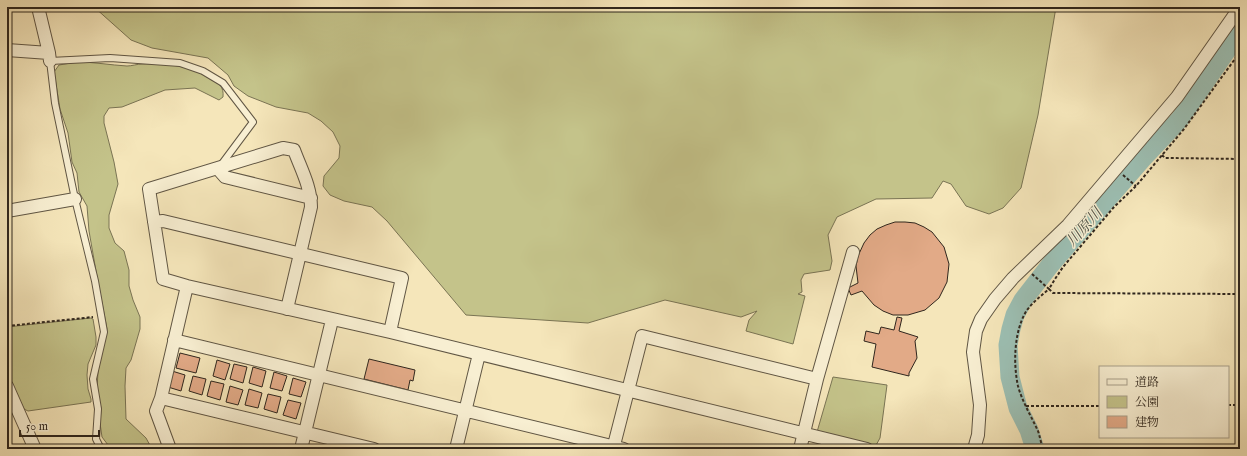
<svg xmlns="http://www.w3.org/2000/svg" width="1247" height="456" viewBox="0 0 1247 456" font-family="'IM FELL English','Noto Serif JP',serif">
	<style>
		.green { fill: #c4c38a; stroke: #7a7454 }
		.lines { fill: none; stroke-linecap: round; stroke-linejoin: round }
		.river { stroke: #9cbfb3; stroke-width: 19 }
		.building { fill: #e2aa87; stroke: #2f261d }
		.lane-casing { stroke: #605644; stroke-width: 8 }
		.street-casing { stroke: #605644; stroke-width: 14 }
		.path { stroke: #2f261d; stroke-width: 2; stroke-dasharray: 3 2; stroke-linecap: butt }
		.lane { stroke: #f8efd2; stroke-width: 6 }
		.street { stroke: #f8efd2; stroke-width: 12 }
		.labels { text-anchor: middle; stroke-width: 3; stroke-linejoin: round; paint-order: stroke }
		.water-label { font-size: 15px; font-style: italic; fill: #50544a; stroke: #f8efd2 }
	</style>
	<rect width="100%" height="100%" fill="#f5e6ba"/>
	<filter id="stains"><feTurbulence type="fractalNoise" baseFrequency=".005" numOctaves="4"/><feColorMatrix values="0 0 0 0 .2 0 0 0 0 .09 0 0 0 0 .02 0 0 0 .5 -.17"/></filter>
	<radialGradient id="worn" r=".72"><stop offset=".6" stop-color="#630" stop-opacity="0"/><stop offset="1" stop-color="#630" stop-opacity=".3"/></radialGradient>
	<path class="green" d="M94 7H1056L1038 115 1021 188 1003 208 989 214 966 206 951 184 943 181 932 198 876 199 837 217 828 235 832 261 830 270 804 274 801 280 802 292 798 294 805 296 793 344 746 331 749 320 757 311 741 317 665 300 588 323 466 315 387 221 372 207 344 201 330 195 323 186 324 176 339 158 340 146 333 132 321 121 308 113 276 107 248 96 234 86 228 75 208 58 152 48 131 40Z
		M77 62C94 62 110 65 127 66 132 66 137 64 142 64 166 63 189 65 210 79 219 84 224 86 223 97L219 100 195 88 165 90 122 107 109 108 104 116V123L114 162 118 184 109 215V228L115 243 124 251 129 270V286L133 300 140 317V329L131 360 126 368 125 386 126 419 146 438 152 449H111L102 437 100 423 101 408 97 390 98 371 107 329 96 271 89 231 87 206 79 192 77 173 72 162 68 133 60 109 54 72 59 65Z
		M91 318 93 319 96 337V345L88 364 87 375 88 389 91 399V402L28 411 24 409 7 374V327Z
		M833 377 887 385 880 438 875 447 817 432Z"/>
	<g class="lines">
		<path class="river" d="M1035 449 1029 430 1018 408 1010 377 1008 345 1011 329 1015 315 1023 300 1051 264 1143 158 1180 119 1240 31"/>
	</g>
	<path class="building" d="M895 222H905L915 223 924 227 932 232 944 247 949 264 947 282 939 298 925 310 908 315H893L883 311 874 305 862 291 851 295 848 288 858 283 856 266 858 256 864 243 870 235 877 229 886 225Z
		M897 317 902 318 899 331 918 337 915 341 917 358 909 373V376L872 367 876 344 864 341 866 331 879 334 881 327 894 330Z
		M180 353 200 358 196 373 176 368Z
		M369 359 415 370 413 381 410 380 408 390 364 379Z
		M217 360 230 364 225 380 213 376Z
		M234 364 247 367 243 383 230 379Z
		M253 367 266 371 262 387 249 383Z
		M172 371 185 375 181 391 168 387Z
		M274 372 287 376 282 391 270 388Z
		M193 376 206 379 202 395 189 391Z
		M293 378 306 382 301 397 289 394Z
		M211 381 224 384 220 400 207 396Z
		M230 386 243 390 238 405 226 402Z
		M249 389 262 393 258 408 245 405Z
		M268 394 281 397 277 413 264 409Z
		M288 400 301 403 296 419 283 415Z"/>
	<g class="lines">
		<g class="lane-casing">
			<path id="lane" d="M101 449 96 439 98 409 93 379 104 332 95 281 75 199 55 103 50 61 110 58 180 63 203 71 223 83 253 122 221 165"/>
		</g>
		<g class="street-casing">
			<path id="street" d="M38 7 49 53
				M7 50 49 53 50 61
				M218 169 225 177 311 198
				M7 211 75 199
				M154 222 163 221 402 278 390 332
				M287 309 311 207C311 187 301 169 294 150L283 148 149 189 163 279 187 286 390 332 867 449
				M174 340 624 449
				M7 386 35 449
				M161 398 374 449
				M170 449 156 411 161 398 187 286
				M301 449 332 320
				M456 449 479 354
				M613 449 642 336 817 379
				M800 449 817 379 853 252
				M974 449 978 435 980 405 973 352 976 331 981 319 995 299 1013 278 1068 225 1177 97 1240 7"/>
		</g>
		<path class="path" d="M1240 52 1184 129 1136 186 1114 207 1063 267 1055 279 1049 289 1053 293 1240 294
			M1162 155 1165 158H1170L1240 159
			M1123 175 1136 186
			M1032 274 1049 289C1041 296 1033 302 1027 310 1014 330 1013 363 1018 386 1022 401 1031 416 1038 431 1040 437 1041 443 1043 449
			M7 326 93 317
			M1228 405H1240
			M1026 406H1100"/>
		<use href="#lane" class="lane"/>
		<use href="#street" class="street"/>
	</g>
	<g class="labels">
		<g class="water-label">
			<text transform="translate(1084 227) rotate(-48)" y="5">川原川</text>
		</g>
	</g>
	<rect width="1247" height="456" fill="none" stroke="#f5e6ba" stroke-width="24"/>
	<rect x="8" y="8" width="1231" height="440" fill="none" stroke="#2f261d" stroke-width="2"/>
	<rect x="12" y="12" width="1223" height="432" fill="none" stroke="#2f261d"/>
	<rect x="1099" y="366" width="130" height="72" fill="#f8efd2" stroke="#a89f8a"/>
	<rect x="1107" y="379" width="20" height="6" fill="#f8efd2" stroke="#a89f8a"/>
	<text x="1135" y="386" font-size="12" fill="#2f261d">道路</text>
	<rect x="1107" y="396" width="20" height="12" fill="#c4c38a" stroke="#a89f8a"/>
	<text x="1135" y="406" font-size="12" fill="#2f261d">公園</text>
	<rect x="1107" y="416" width="20" height="12" fill="#e2aa87" stroke="#a89f8a"/>
	<text x="1135" y="426" font-size="12" fill="#2f261d">建物</text>
	<path d="M20 430v6h79v-6" fill="none" stroke="#2f261d" stroke-width="2"/>
	<text x="26" y="430" font-size="12" fill="#2f261d" stroke="#f8efd2" stroke-width="3" paint-order="stroke">50 m</text>
	<rect width="100%" height="100%" filter="url(#stains)"/>
	<rect width="100%" height="100%" fill="url(#worn)"/>
</svg>
